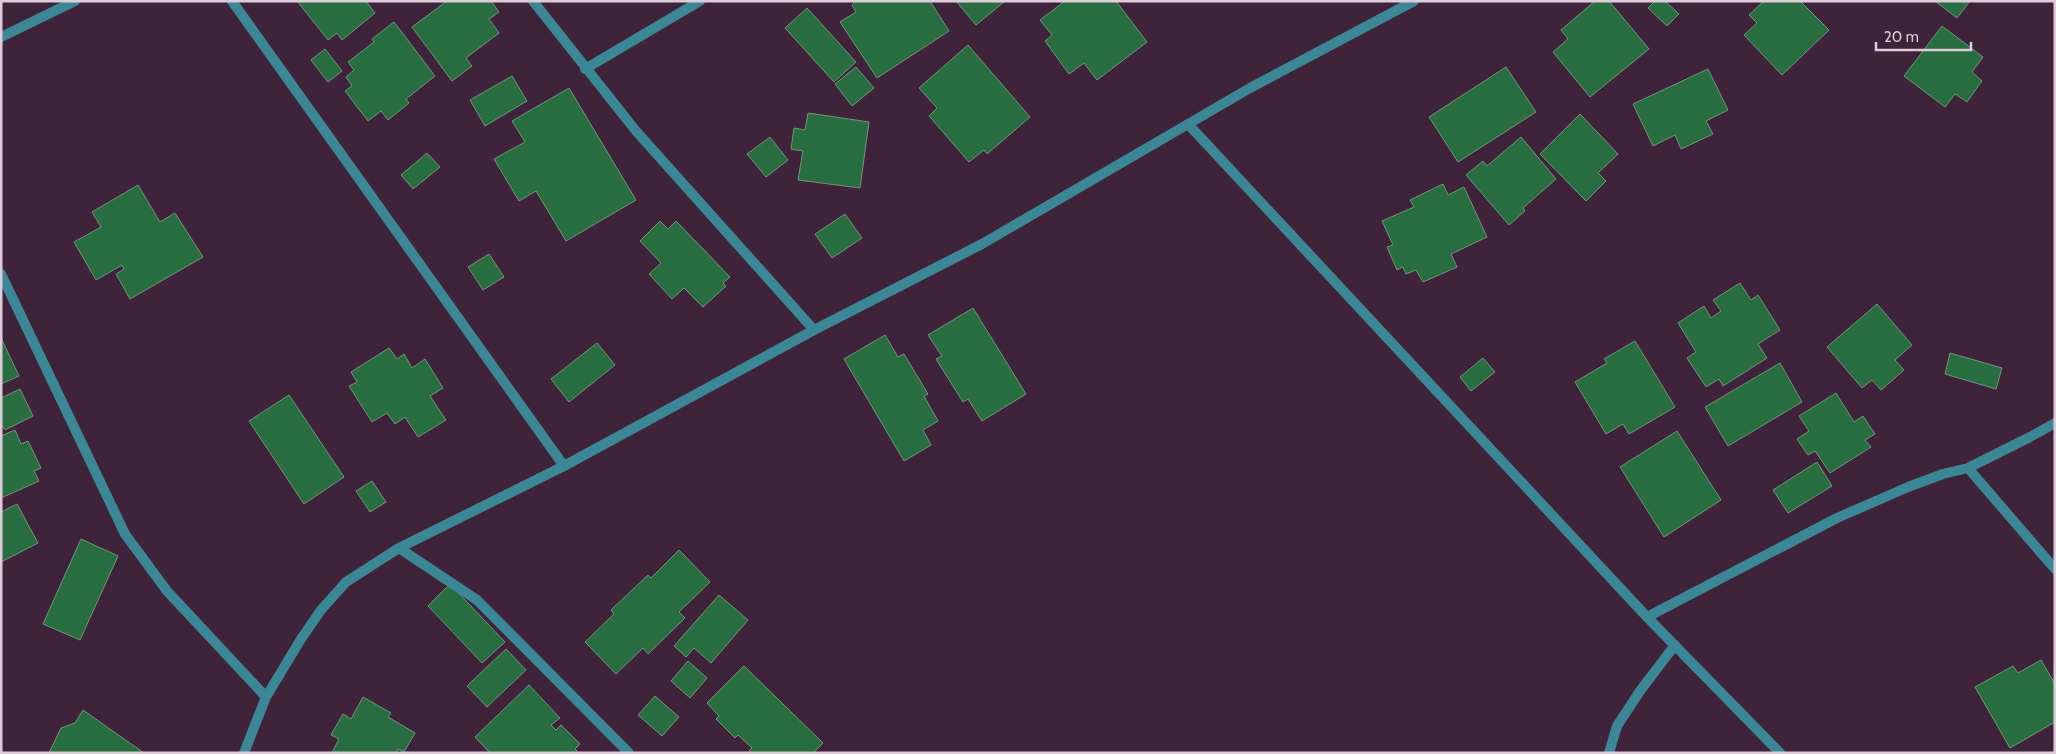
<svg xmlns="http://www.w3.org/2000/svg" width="2056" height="754" viewBox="0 0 2056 754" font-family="Cabin,sans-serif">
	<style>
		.building { fill: #276d40; stroke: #72957b }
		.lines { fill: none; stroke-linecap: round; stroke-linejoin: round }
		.street { stroke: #3c8795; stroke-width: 10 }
	</style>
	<rect width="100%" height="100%" fill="#3e233a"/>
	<path class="building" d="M297 1H366L375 13 342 40 337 33 328 40Z
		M447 1H491L499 12 489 19 499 33 466 58 472 66 452 81 412 27Z
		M857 1H930L949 31 877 78 840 22 856 12 852 5Z
		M956 1H1005L976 25Z
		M1065 1H1116L1147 42 1097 80 1084 63 1069 74 1045 41 1052 35 1040 20Z
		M1595 1H1609L1649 49 1590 97 1553 52 1568 39 1561 30Z
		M1655 1H1665L1679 14 1667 26 1648 8Z
		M1764 1H1800L1829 30 1782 75 1744 35 1757 23 1749 15Z
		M1935 1H1970L1957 18Z
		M807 8 856 62 834 82 785 28Z
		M394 22 435 76 406 99 409 103 388 120 381 111 368 121 345 91 352 86 346 77 354 70 348 62 374 42 372 39Z
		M1942 26 1983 57 1972 72 1982 81 1967 102 1955 94 1945 107 1904 76Z
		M968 45 1030 117 987 154 984 150 969 162 929 116 937 108 919 88Z
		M325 49 342 71 328 82 311 60Z
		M856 67 874 88 852 106 835 84Z
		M1506 67 1536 112 1458 162 1429 117Z
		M1708 69 1728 110 1706 121 1713 134 1681 149 1675 135 1653 146 1633 104Z
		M512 76 527 101 485 126 470 100Z
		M569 88 636 200 566 241 536 191 519 201 494 159 525 142 512 121Z
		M808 113 869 122 860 188 798 180 803 151 791 149 794 128 805 130Z
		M1580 114 1618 154 1598 173 1606 181 1586 201 1540 154Z
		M770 137 788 160 766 177 747 154Z
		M1521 137 1556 179 1523 208 1525 211 1509 225 1466 175 1483 161 1487 166Z
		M427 153 440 167 413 189 401 175Z
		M1443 184 1448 195 1464 187 1487 237 1451 254 1457 267 1423 282 1416 270 1406 274 1403 267 1397 270 1387 247 1393 245 1382 221 1414 207 1410 200Z
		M138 185 160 222 175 213 203 257 130 299 116 274 124 269 122 265 96 280 74 242 101 227 92 212Z
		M845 214 862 238 832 258 815 234Z
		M660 221 668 229 676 221 730 277 723 283 726 286 703 307 684 288 672 299 649 274 661 263 640 241Z
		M489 254 504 277 483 290 468 267Z
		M1740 283 1751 300 1758 295 1780 330 1758 344 1767 358 1723 386 1719 379 1706 387 1687 358 1696 352 1678 323 1704 306 1711 318 1721 311 1713 300Z
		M1877 304 1912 345 1895 360 1904 370 1881 390 1872 380 1862 388 1827 347Z
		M973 308 1026 394 982 421 968 399 963 402 936 359 942 356 928 335Z
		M885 335 898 357 904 354 928 394 924 396 938 421 923 430 931 445 904 461 844 359Z
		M1 338 19 376 1 384Z
		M1635 341 1675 407 1629 434 1623 424 1606 434 1575 382 1607 363 1604 359Z
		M597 343 615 365 569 402 551 379Z
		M389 348 397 359 404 354 412 368 425 359 443 388 430 396 446 420 418 437 405 417 395 424 387 413 372 422 349 386 357 382 351 372Z
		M1950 353 2002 368 1996 389 1945 374Z
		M1483 358 1495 372 1471 391 1460 377Z
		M1780 363 1802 402 1728 446 1705 407Z
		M20 389 33 416 5 430 1 423V398Z
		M1836 393 1854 422 1863 416 1875 434 1865 440 1871 447 1830 473 1815 451 1808 455 1797 439 1809 431 1799 416Z
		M289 395 344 477 304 504 249 421Z
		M15 430 21 444 28 441 41 468 34 471 39 481 1 498V436Z
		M1677 431 1721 500 1664 537 1620 467Z
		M1817 462 1832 486 1788 513 1773 490Z
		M372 481 386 502 370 512 356 491Z
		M17 504 38 543 1 562V512Z
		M81 539 118 556 80 640 43 624Z
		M679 550 710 582 679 612 685 618 648 654 643 648 616 674 585 642 614 614 611 610 648 575 651 578Z
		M450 584 505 642 482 663 428 606Z
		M719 595 748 620 711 663 694 648 686 657 674 646Z
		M506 649 526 670 487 707 467 686Z
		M2041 660 2055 684V722L2010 748 1975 687 2013 666 2018 673Z
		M688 661 707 678 690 698 671 681Z
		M744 666 823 743 813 753H750L749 751 752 748 738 735 735 738 716 719 719 716 707 703Z
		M529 685 560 718 551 725 556 730 561 725 580 744 575 749 579 753H490L475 737Z
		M655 696 679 717 662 736 638 715Z
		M363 697 391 713 388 717 415 733 404 752 398 749 396 753H332L339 739 331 735 343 714 351 719Z
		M83 710 144 753H49L61 728 75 723Z"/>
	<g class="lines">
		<path class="street" d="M232 1 564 466
			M533 1 636 131 814 330
			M1 37 75 1
			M585 69 700 1
			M1188 124 1647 617 1780 753
			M1 274 125 534 167 591 266 697
			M1968 468 2055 569
			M399 548 477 600 629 753
			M1647 617 1837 518 1908 487 1943 474 1968 468 2030 437 2055 423
			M244 753 266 697 301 639 321 610 346 582 399 548 564 466 814 330 982 244 1250 88 1414 1
			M1609 753 1617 726 1640 691 1675 645"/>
	</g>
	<rect width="2056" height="754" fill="none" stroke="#deccda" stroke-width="5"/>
	<path d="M1876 42v8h95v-8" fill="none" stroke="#deccda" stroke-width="2.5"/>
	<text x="1884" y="42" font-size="15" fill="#deccda" stroke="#3e233a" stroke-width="4" paint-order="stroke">20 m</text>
</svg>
